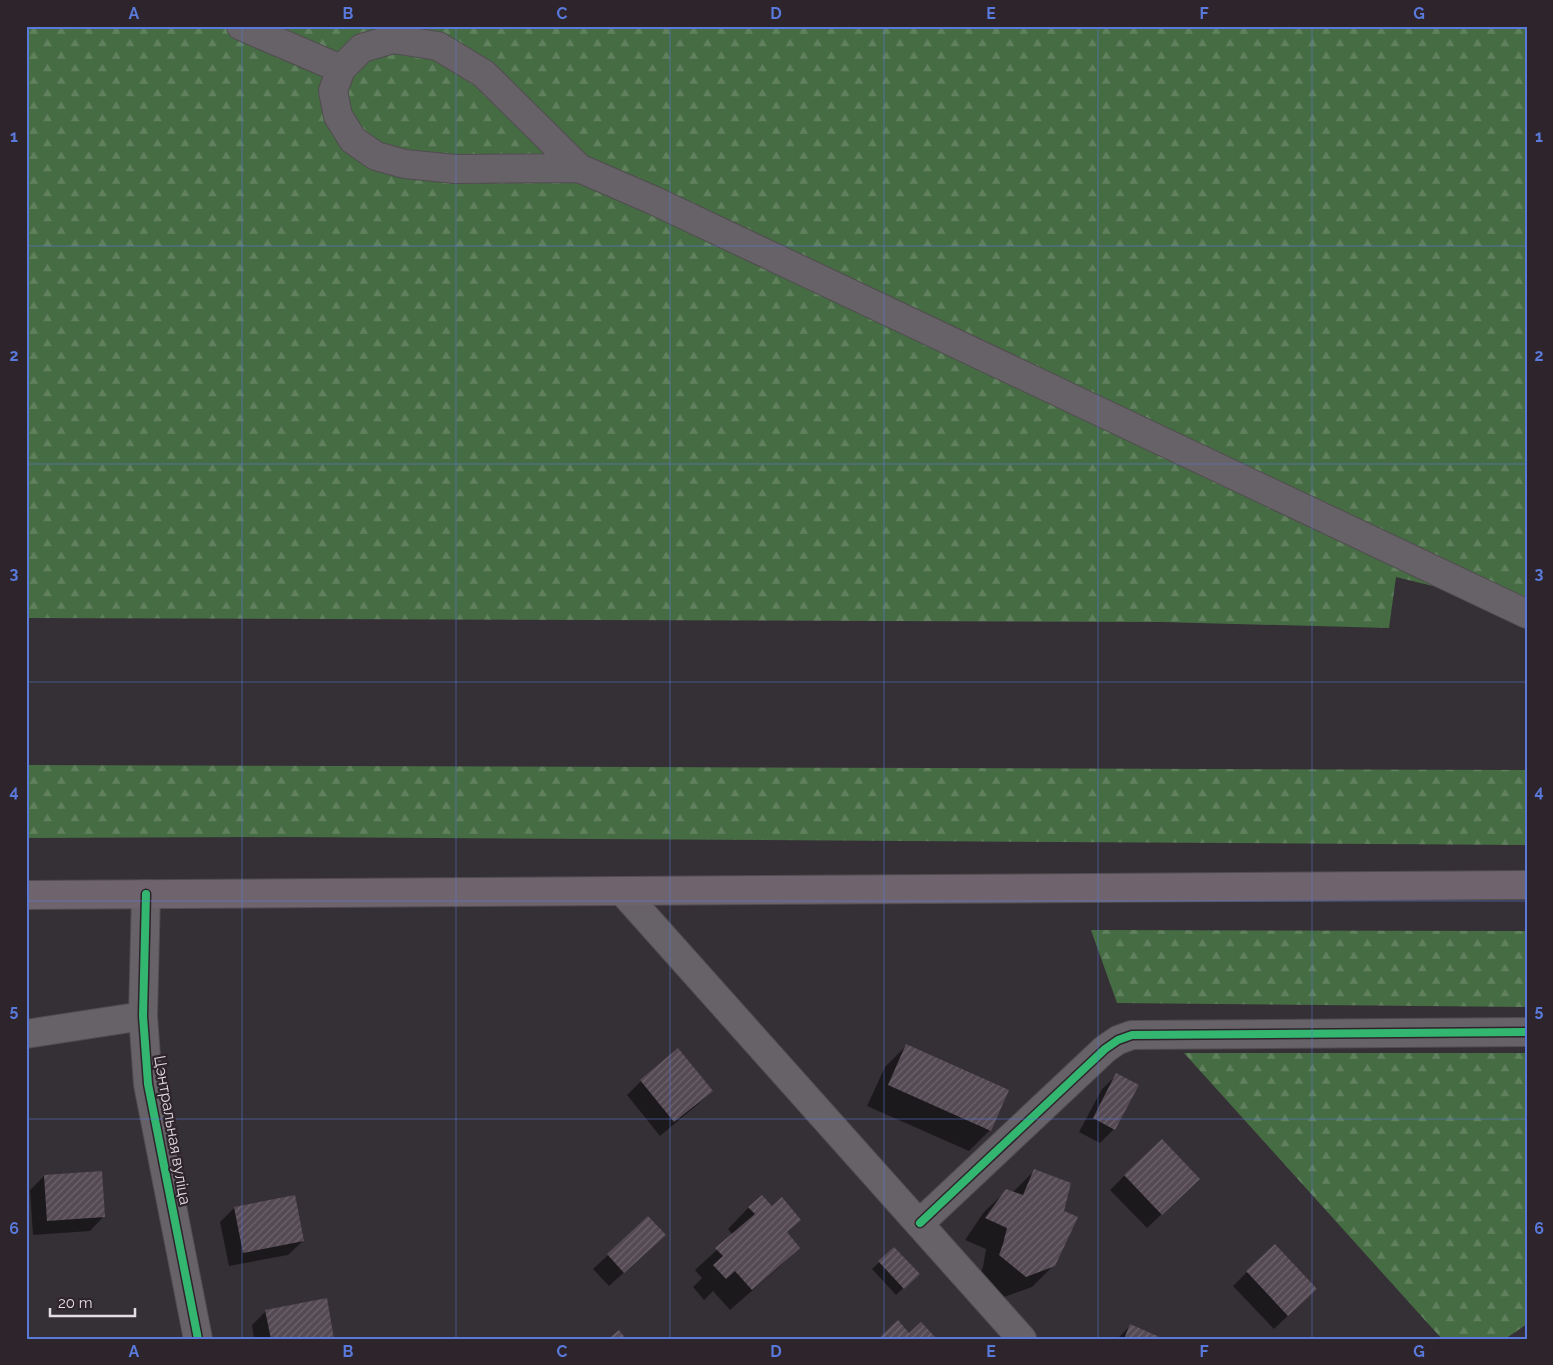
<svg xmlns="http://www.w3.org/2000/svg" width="1553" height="1365" viewBox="0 0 1553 1365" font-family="Raleway,sans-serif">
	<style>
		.forest { fill: url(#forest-firs) }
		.shadow { fill: #0007 }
		.building { fill: url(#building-hatch) }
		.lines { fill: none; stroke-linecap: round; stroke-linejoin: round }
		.minor-casing { stroke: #514c50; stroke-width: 30 }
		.major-casing { stroke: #514c50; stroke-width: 30 }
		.minor { stroke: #676267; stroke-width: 28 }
		.major { stroke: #6f646e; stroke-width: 28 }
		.cycleway-casing { stroke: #2e242c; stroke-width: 11 }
		.cycleway { stroke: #33b770; stroke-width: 8 }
		.grid { fill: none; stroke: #5979db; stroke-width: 1; stroke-opacity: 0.55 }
		.labels { text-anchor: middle; stroke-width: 4.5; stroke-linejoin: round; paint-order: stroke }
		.street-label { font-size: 16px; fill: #e4dde3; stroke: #2e242c }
		.neatline { fill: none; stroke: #5979db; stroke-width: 2 }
		.grid-label { font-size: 16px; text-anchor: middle; font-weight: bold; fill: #5979db }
	</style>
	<defs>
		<pattern id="forest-firs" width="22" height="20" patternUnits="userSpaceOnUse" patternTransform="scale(1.25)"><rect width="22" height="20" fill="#466c43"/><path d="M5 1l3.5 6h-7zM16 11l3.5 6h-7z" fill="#61815e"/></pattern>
		<pattern id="building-hatch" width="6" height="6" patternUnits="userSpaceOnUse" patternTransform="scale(1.25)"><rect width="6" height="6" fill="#554a54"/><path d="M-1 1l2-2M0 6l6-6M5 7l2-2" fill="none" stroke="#6d646c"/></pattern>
	</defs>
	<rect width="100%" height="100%" fill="#353035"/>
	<path class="forest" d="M26 26H1527V609L1396 577 1389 628 1161 622 26 618Z
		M26 765 1527 770V845L287 837 26 838Z
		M1091 930 1527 931V1007L1117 1003Z
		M1184 1053H1527V1324L1505 1339H1442Z"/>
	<path class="shadow" d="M906 1046 990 1130 969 1151 867 1106 885 1067Z
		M1117 1075 1114 1129 1100 1143 1079 1132 1102 1089Z
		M641 1081 711 1091 697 1105 660 1136 627 1095Z
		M1034 1171 1063 1212 1054 1265 1032 1287 1004 1297 979 1277 983 1267 986 1249 965 1240 984 1212 1006 1191 1013 1192Z
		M1125 1175 1184 1193 1147 1228 1110 1190Z
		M44 1176 104 1216 90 1231 33 1235 30 1190Z
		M749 1207 772 1208 800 1220 786 1233 799 1248 777 1269 730 1310 713 1291 704 1300 693 1287 702 1278 695 1270 733 1235 728 1229Z
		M234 1208 303 1241 288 1255 229 1266 220 1222Z
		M648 1218 650 1249 609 1286 593 1269Z
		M894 1248 918 1274 896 1295 872 1269Z
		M1247 1272 1301 1303 1274 1329 1233 1286Z
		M266 1311 333 1339H254L252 1325Z
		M1130 1326 1161 1339H1117Z"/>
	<path class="building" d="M906 1044 1009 1090 991 1131 888 1085Z
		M678 1048 713 1091 674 1122 640 1080Z
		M1116 1073 1139 1085 1115 1130 1093 1118Z
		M1162 1139 1200 1179 1162 1215 1124 1175Z
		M1034 1169 1071 1183 1064 1211 1078 1217 1055 1266 1026 1277 999 1255 1003 1244 1007 1228 985 1218 1006 1189 1023 1195Z
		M102 1171 105 1217 47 1221 44 1175Z
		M295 1195 304 1241 243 1253 234 1207Z
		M762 1195 772 1206 782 1197 801 1220 787 1232 800 1248 752 1290 735 1271 726 1279 713 1265 723 1256 715 1248 755 1214 748 1207Z
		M648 1216 666 1235 624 1273 607 1254Z
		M1275 1244 1317 1289 1288 1316 1246 1271Z
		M894 1247 920 1274 904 1289 878 1261Z
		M327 1298 334 1339H271L265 1310Z
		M898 1320 909 1333 921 1322 937 1339H878Z
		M1130 1324 1164 1339H1124Z
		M619 1330 626 1339H608Z"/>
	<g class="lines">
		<g class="minor-casing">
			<path id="minor" d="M241 26 341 69
				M579 168 455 169 405 164 376 156 353 140 338 116 333 91 341 69 362 48 393 39 438 46 484 74 579 168 655 201 1527 614
				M623 892 1022 1339
				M146 894 143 1016 148 1084 198 1339
				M26 1034 143 1016
				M920 1223 1105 1049 1118 1040 1132 1035 1527 1032"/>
		</g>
		<g class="major-casing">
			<path id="major" d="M26 895 1527 885"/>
		</g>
		<use href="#minor" class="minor"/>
		<use href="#major" class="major"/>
		<g class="cycleway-casing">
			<path id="cycleway" d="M146 894 143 1016 148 1084 198 1339
				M920 1223 1105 1049 1118 1040 1132 1035 1527 1032"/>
		</g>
		<use href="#cycleway" class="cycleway"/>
	</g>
	<path class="grid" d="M242 26V1339M456 26V1339M670 26V1339M884 26V1339M1098 26V1339M1312 26V1339M26 246H1527M26 464H1527M26 682H1527M26 901H1527M26 1119H1527"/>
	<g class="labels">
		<g class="street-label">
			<text transform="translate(173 1130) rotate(80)" y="6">Цэнтральная вуліца</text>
		</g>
	</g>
	<rect width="1553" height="1365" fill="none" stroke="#2e242c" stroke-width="55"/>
	<path d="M50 1308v8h85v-8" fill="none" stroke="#e4dde3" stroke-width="2.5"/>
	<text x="58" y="1308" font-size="15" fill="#e4dde3" stroke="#2e242c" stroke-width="4" paint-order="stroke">20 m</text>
	<rect x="28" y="28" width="1498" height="1310" class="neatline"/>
	<g class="grid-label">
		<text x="134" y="19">A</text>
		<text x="348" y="19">B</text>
		<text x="562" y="19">C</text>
		<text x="776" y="19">D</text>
		<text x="991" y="19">E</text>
		<text x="1204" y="19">F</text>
		<text x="1419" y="19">G</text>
		<text x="14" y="142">1</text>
		<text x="1539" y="142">1</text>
		<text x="14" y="361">2</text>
		<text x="1539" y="361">2</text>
		<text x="14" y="579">3</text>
		<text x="1539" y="579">3</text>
		<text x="14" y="797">4</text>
		<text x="1539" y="797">4</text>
		<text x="14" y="1016">5</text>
		<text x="1539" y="1016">5</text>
		<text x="14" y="1234">6</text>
		<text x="1539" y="1234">6</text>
		<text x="134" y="1357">A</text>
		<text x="348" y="1357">B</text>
		<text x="562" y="1357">C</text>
		<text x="776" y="1357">D</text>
		<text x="991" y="1357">E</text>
		<text x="1204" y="1357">F</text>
		<text x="1419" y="1357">G</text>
	</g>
</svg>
